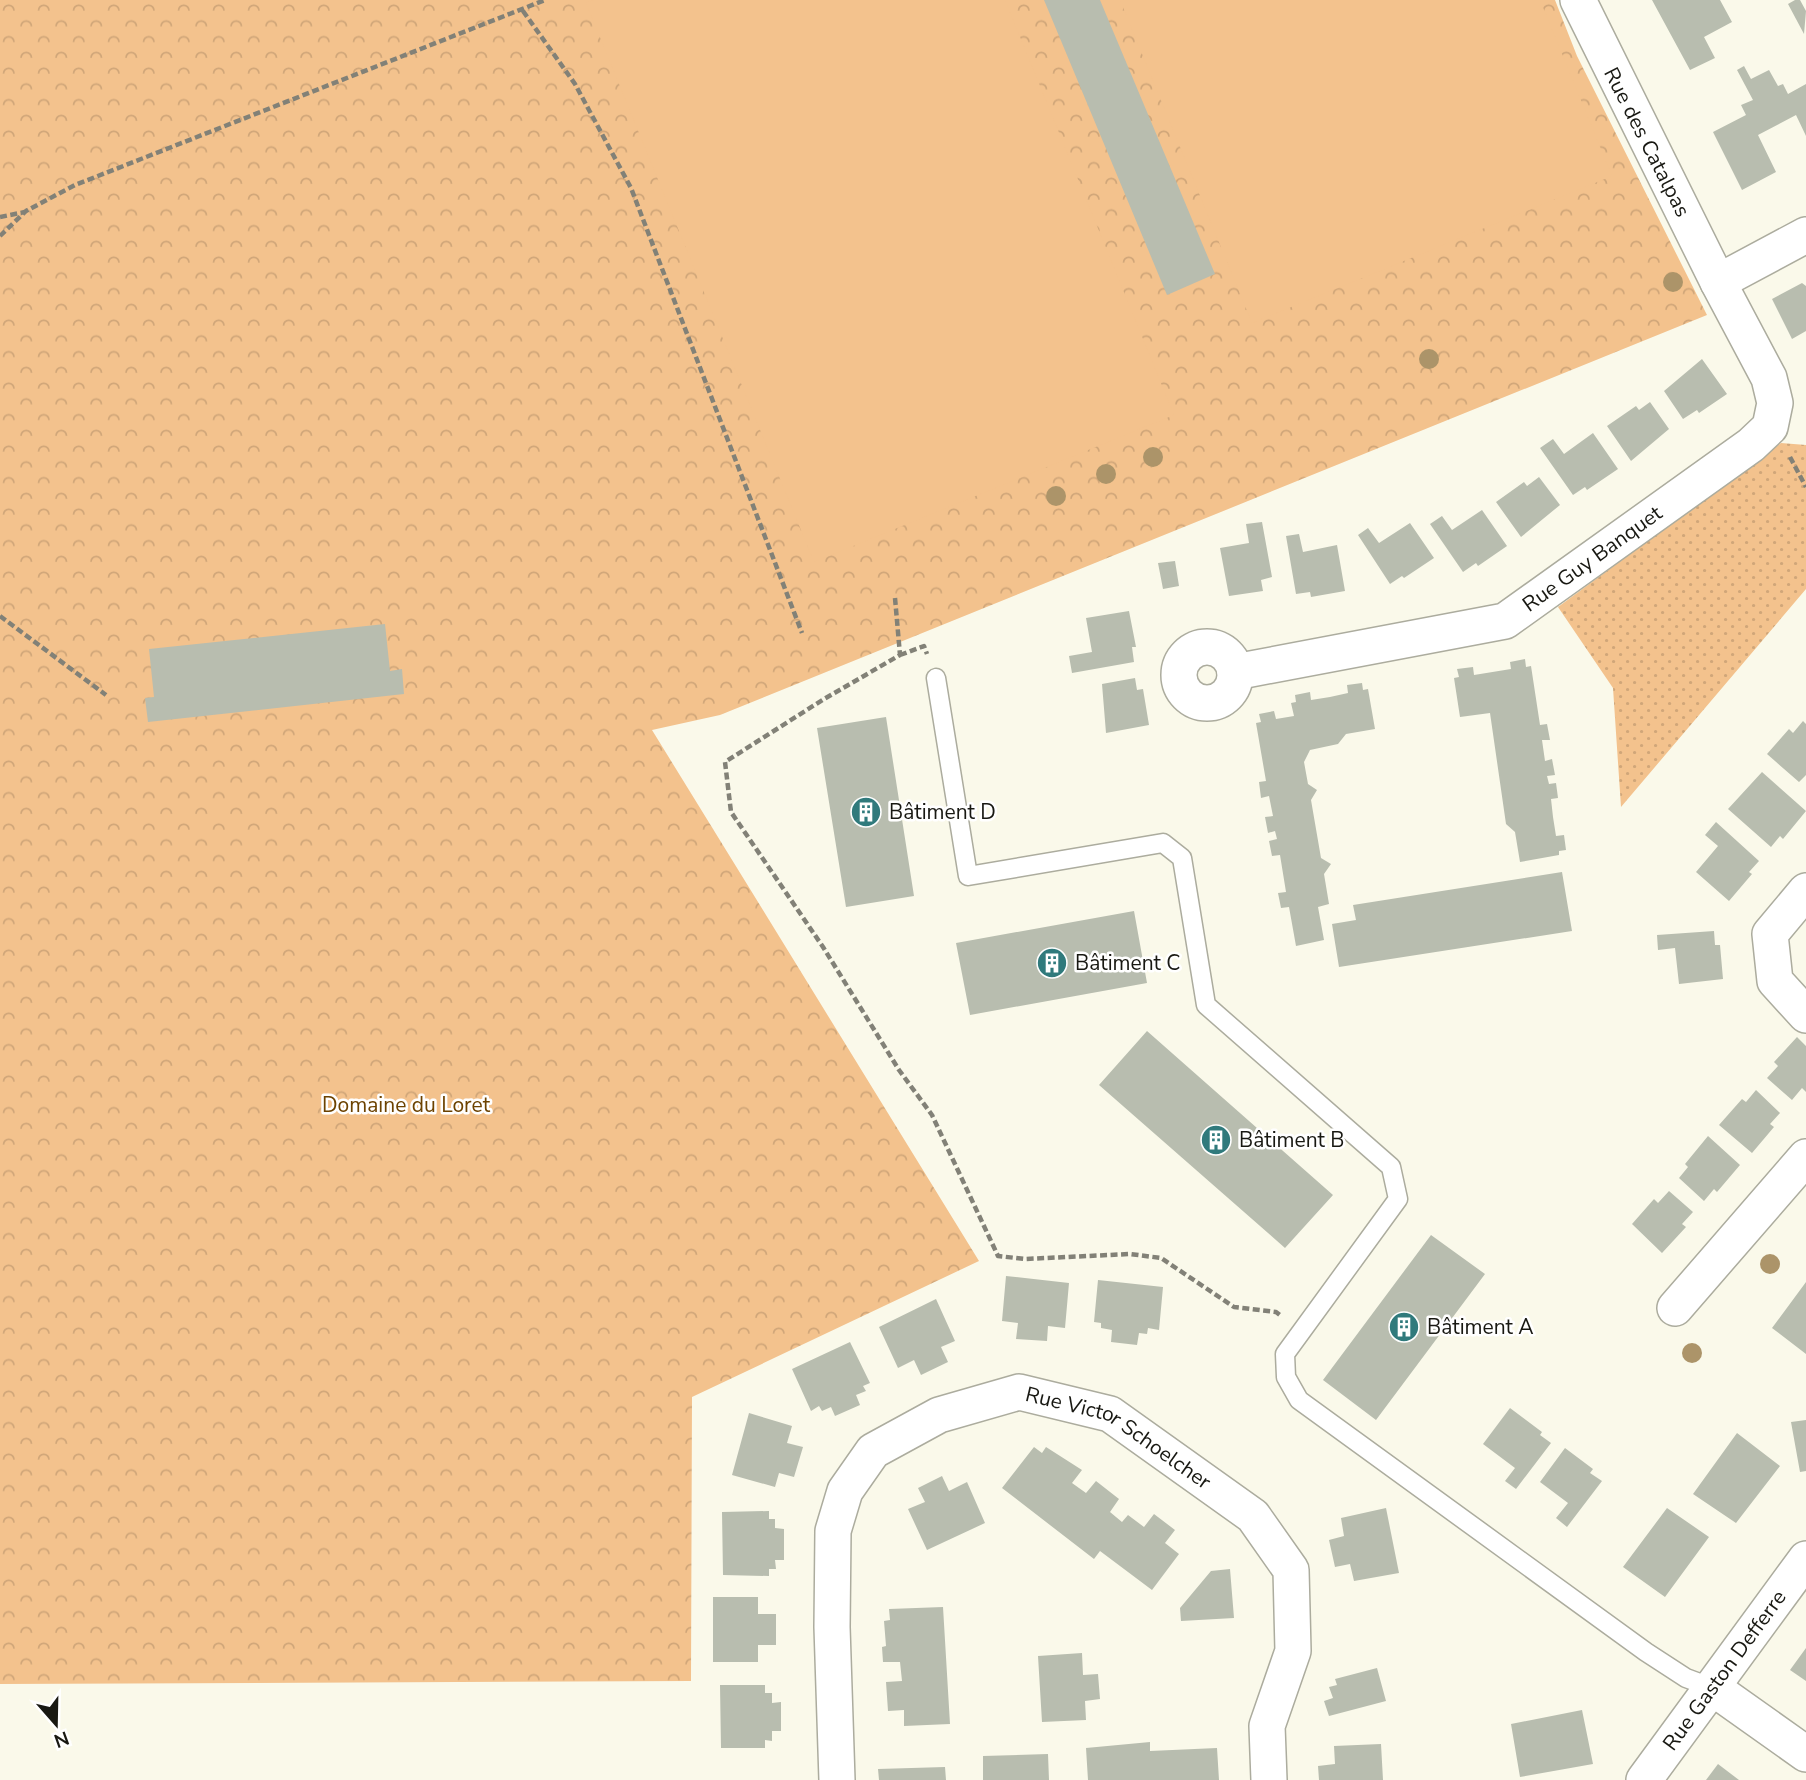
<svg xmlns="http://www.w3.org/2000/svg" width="1806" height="1780" viewBox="0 0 1806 1780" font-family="'Nunito Sans',sans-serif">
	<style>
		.grass { fill: url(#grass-dots) }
		.park { fill: url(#park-crowns) }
		.pitch { fill: #f3c28d }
		.building { fill: #b8bdaf }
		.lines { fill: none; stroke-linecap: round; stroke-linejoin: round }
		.lane-casing { stroke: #acac9e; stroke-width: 21 }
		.street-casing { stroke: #acac9e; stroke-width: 38 }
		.path { stroke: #828177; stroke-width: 4.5; stroke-dasharray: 7 3.5; stroke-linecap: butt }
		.lane { stroke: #fff; stroke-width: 18 }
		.street { stroke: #fff; stroke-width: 35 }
		.tree { fill: #ac9469 }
		.labels { text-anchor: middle; stroke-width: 5; stroke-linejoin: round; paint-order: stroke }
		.street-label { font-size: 21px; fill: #181812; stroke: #fff }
		.poi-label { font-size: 21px; fill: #181812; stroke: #fff; text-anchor: start }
		.park-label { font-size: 21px; fill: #6c4200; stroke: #fff }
	</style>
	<defs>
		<pattern id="grass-dots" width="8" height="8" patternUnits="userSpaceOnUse" patternTransform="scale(1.75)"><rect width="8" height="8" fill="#f3c28d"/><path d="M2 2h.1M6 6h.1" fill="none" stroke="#d0a679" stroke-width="1.8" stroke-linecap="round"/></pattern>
		<pattern id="park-crowns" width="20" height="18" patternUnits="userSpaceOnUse" patternTransform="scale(1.75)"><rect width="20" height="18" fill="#f3c28d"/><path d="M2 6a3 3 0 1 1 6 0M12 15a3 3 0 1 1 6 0" fill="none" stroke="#d0a679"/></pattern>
	</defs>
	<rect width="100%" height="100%" fill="#faf9ea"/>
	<path class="grass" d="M1781 443 1806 445V589L1621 807 1613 688 1558 607Z"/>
	<path class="park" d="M0 0H1555L1577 56 1707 315 720 715 652 730 979 1261 692 1397 691 1681 0 1684Z"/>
	<path class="pitch" d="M594 0H1005L1174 415 814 562 586 3Z
		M1120 0H1540L1612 176 1252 323Z"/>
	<path class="building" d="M1044 0H1100L1215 274 1167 295Z
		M1652 0H1720L1732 22 1704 37 1715 58 1690 70Z
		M1795 0H1800L1806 11 1804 34 1788 4Z
		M1744 66 1751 79 1769 70 1778 86 1783 84 1788 94 1806 84V136L1796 115 1758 135 1776 172 1742 190 1713 132 1746 115 1741 105 1753 100 1737 70Z
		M1802 283 1806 286V331L1792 339 1772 299Z
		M1702 359 1727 394 1699 413 1697 410 1683 419 1664 391Z
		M1650 402 1669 429 1631 461 1607 426 1636 406 1639 410Z
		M1593 433 1618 469 1587 490 1585 487 1573 495 1540 448 1553 439 1564 454Z
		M1539 477 1560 505 1521 537 1496 502 1524 482 1527 486Z
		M1482 510 1507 546 1478 566 1476 563 1463 572 1430 524 1442 516 1452 530Z
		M1262 522 1272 577 1261 580 1263 591 1229 596 1220 548 1249 543 1246 524Z
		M1410 523 1434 558 1404 578 1402 576 1390 584 1358 535 1368 528 1379 543Z
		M1299 534 1303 552 1337 545 1345 591 1311 597 1310 592 1296 594 1286 536Z
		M1175 561 1179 586 1163 589 1158 563Z
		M1129 611 1136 647H1132L1134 662 1072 673 1069 656 1092 652 1086 618Z
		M385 624 390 671 402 669 404 694 148 722 145 698 154 697 149 649Z
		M1525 659 1526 667 1531 666 1540 725 1547 724 1550 740H1542L1545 761 1552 759 1555 775 1547 776 1549 784 1556 783 1558 798 1551 799 1553 817 1556 836 1564 835 1566 850 1559 851V855L1520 862 1515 832 1506 824 1490 713 1460 717 1454 678 1459 677 1457 669 1473 667 1474 675 1511 669 1510 662Z
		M1135 678 1137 690 1143 689 1149 725 1106 733 1102 684Z
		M1362 683 1363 690 1368 689 1375 729 1346 734 1338 744 1310 750 1304 762 1308 784 1317 790 1311 800 1321 858 1331 864 1324 874 1329 904 1318 907 1324 940 1296 946 1289 907 1281 908 1278 893 1286 892 1280 855 1272 856 1269 841 1277 839 1275 831 1268 833 1265 817 1273 816 1269 796 1261 798 1259 782 1266 781 1256 723 1261 722 1259 714 1274 711 1276 719 1294 716 1291 703 1296 702 1295 695 1310 692 1311 700 1330 697 1348 693 1347 685Z
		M886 717 914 896 846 907 817 728Z
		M1803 721 1806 724V775L1799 782 1767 754 1789 729 1793 733Z
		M1762 772 1806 811 1783 839 1780 836 1771 847 1728 809Z
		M1716 822 1759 861 1749 872 1752 874 1729 901 1696 872 1718 846 1705 835Z
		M1562 872 1572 931 1339 967 1332 924 1356 920 1353 905Z
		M1134 911 1147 983 970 1015 956 943Z
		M1714 931 1715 945H1720L1723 979 1679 984 1675 948 1658 950 1657 935Z
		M1147 1031 1333 1195 1285 1248 1099 1085Z
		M1797 1037 1806 1046V1092L1802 1088 1792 1100 1767 1078 1778 1066 1774 1062Z
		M1756 1090 1780 1113 1770 1124 1774 1127 1752 1153 1719 1125 1742 1099 1746 1102Z
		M1708 1136 1740 1165 1717 1192 1714 1189 1704 1201 1679 1178 1688 1167 1685 1164Z
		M1669 1191 1693 1212 1682 1224 1686 1227 1662 1253 1632 1224 1654 1199 1658 1203Z
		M1431 1235 1485 1274 1376 1420 1323 1380Z
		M1006 1276 1069 1283 1065 1328 1048 1326 1047 1341 1016 1339 1018 1323 1002 1321Z
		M1098 1280 1163 1287 1159 1330 1148 1328 1147 1334 1139 1333 1137 1345 1111 1342 1112 1330 1101 1328V1323L1094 1322Z
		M1806 1282V1354L1772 1328Z
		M936 1299 955 1341 941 1347 948 1362 921 1375 914 1360 898 1368 879 1327Z
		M850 1342 870 1383 863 1386 866 1391 856 1395 860 1405 835 1416 831 1407 822 1411 819 1406 811 1411 792 1369Z
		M1510 1408 1542 1432 1540 1435 1551 1443 1516 1489 1505 1481 1515 1468 1483 1444Z
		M749 1413 792 1426 787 1443 803 1447 794 1477 779 1473 775 1487 732 1475Z
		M1806 1420V1471L1800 1472 1791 1422Z
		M1737 1433 1780 1466 1736 1523 1693 1494Z
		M1034 1447 1042 1453 1046 1447 1082 1470 1072 1483 1086 1493 1096 1481 1119 1499 1110 1512 1122 1522 1128 1515 1144 1527 1154 1514 1175 1530 1165 1543 1179 1554 1152 1590 1100 1551 1094 1559 1002 1488Z
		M1565 1448 1593 1469 1590 1473 1602 1481 1567 1527 1556 1518 1568 1503 1540 1482Z
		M942 1476 949 1491 967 1482 985 1523 927 1550 908 1509 925 1502 918 1488Z
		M1386 1508 1399 1573 1354 1581 1350 1564 1335 1567 1329 1540 1344 1536 1341 1518Z
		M1667 1508 1709 1537 1665 1597 1623 1567Z
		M769 1511V1519H775V1528L784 1529V1560H775L776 1569H769V1576L723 1575 722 1512Z
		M1230 1569 1234 1618 1181 1621 1180 1608 1211 1571Z
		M713 1597H758V1614H776V1645H758V1662H713Z
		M943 1607 950 1724 904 1726V1710L888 1711 886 1682 902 1681 900 1662H883L882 1647 886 1646 884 1621 890 1620 889 1609Z
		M1806 1648V1681L1790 1670Z
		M1082 1653 1083 1675 1098 1674 1100 1699 1085 1701 1086 1720 1042 1722 1038 1656Z
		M1377 1668 1386 1701 1329 1716 1324 1701 1333 1698 1329 1687 1337 1685 1335 1679Z
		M720 1685H765V1693H772V1703L781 1702V1731H772V1741L765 1740V1748H721Z
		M1582 1710 1593 1764 1520 1777 1511 1724Z
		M1150 1742V1751L1217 1748 1219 1780H1088L1086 1748Z
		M1381 1744 1383 1780H1319L1318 1766 1335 1764 1334 1746Z
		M1048 1754 1049 1780H983V1756Z
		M1718 1764 1739 1780H1706Z
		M945 1767 946 1780H879L878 1769Z"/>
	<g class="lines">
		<g class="lane-casing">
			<path id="lane" d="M936 678 968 876 1163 843 1182 858 1206 1005 1391 1167 1398 1199 1285 1354 1286 1377 1299 1400 1646 1652 1686 1678 1713 1688"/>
		</g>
		<g class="street-casing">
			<g id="street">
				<path d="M1718 282 1806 235"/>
				<circle cx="1207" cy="675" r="28"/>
				<path id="s1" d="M1235 672 1505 621 1751 445 1770 427 1775 403 1769 378 1718 282 1578 0"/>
				<path d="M1806 891 1770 934 1775 981 1806 1015"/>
				<path d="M1675 1308 1806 1157"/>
				<path d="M1713 1688 1806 1754"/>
				<path id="s2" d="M837 1780 832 1627 833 1531 845 1491 873 1451 939 1415 1019 1392 1110 1414 1253 1516 1291 1570 1293 1651 1267 1726 1269 1780"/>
				<path id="s3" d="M1644 1780 1806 1559"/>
			</g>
		</g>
		<path class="path" d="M523 11 575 84 631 188 802 633
			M0 217 25 212
			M0 236 26 211 75 185 545 0
			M1790 457 1806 487
			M895 598 900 655 824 699 725 762 731 812 823 947 899 1070 932 1115 998 1256 1025 1259 1130 1254 1161 1258 1234 1307 1276 1312 1281 1316
			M0 616 106 695
			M900 655 924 646 927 654"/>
		<use href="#lane" class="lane"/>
		<use href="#street" class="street"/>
	</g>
	<g class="tree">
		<circle cx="1673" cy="282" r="10"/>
		<circle cx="1429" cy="359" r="10"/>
		<circle cx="1153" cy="457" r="10"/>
		<circle cx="1106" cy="474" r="10"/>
		<circle cx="1056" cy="496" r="10"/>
		<circle cx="1770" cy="1264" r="10"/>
		<circle cx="1692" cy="1353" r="10"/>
	</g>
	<defs>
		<g id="building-disc" transform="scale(1.575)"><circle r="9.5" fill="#307a7c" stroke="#fff"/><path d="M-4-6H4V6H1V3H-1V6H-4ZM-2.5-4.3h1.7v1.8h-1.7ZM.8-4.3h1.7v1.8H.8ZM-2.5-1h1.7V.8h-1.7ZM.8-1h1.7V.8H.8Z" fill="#fff"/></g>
	</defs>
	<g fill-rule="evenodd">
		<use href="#building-disc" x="866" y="812"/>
		<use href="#building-disc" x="1052" y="963"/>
		<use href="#building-disc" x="1216" y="1140"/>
		<use href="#building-disc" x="1404" y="1327"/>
	</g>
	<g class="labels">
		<g class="street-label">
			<text transform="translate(1647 142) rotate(63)" y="7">Rue des Catalpas</text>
			<text dy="7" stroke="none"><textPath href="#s1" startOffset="382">Rue Guy Banquet</textPath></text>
			<text dy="7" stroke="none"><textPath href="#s2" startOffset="609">Rue Victor Schoelcher</textPath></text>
			<text dy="7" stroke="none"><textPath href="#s3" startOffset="136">Rue Gaston Defferre</textPath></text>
		</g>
		<g class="poi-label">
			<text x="889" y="819">Bâtiment D</text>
			<text x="1075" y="970">Bâtiment C</text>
			<text x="1239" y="1147">Bâtiment B</text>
			<text x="1427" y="1334">Bâtiment A</text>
		</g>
		<g class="park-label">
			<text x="406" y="1112">Domaine du Loret</text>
		</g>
	</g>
	<g transform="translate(56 1724) rotate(160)" stroke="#ffffff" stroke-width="5" paint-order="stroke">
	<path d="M0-5L12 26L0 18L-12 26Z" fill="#181812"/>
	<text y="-10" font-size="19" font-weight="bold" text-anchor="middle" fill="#181812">N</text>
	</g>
</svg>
